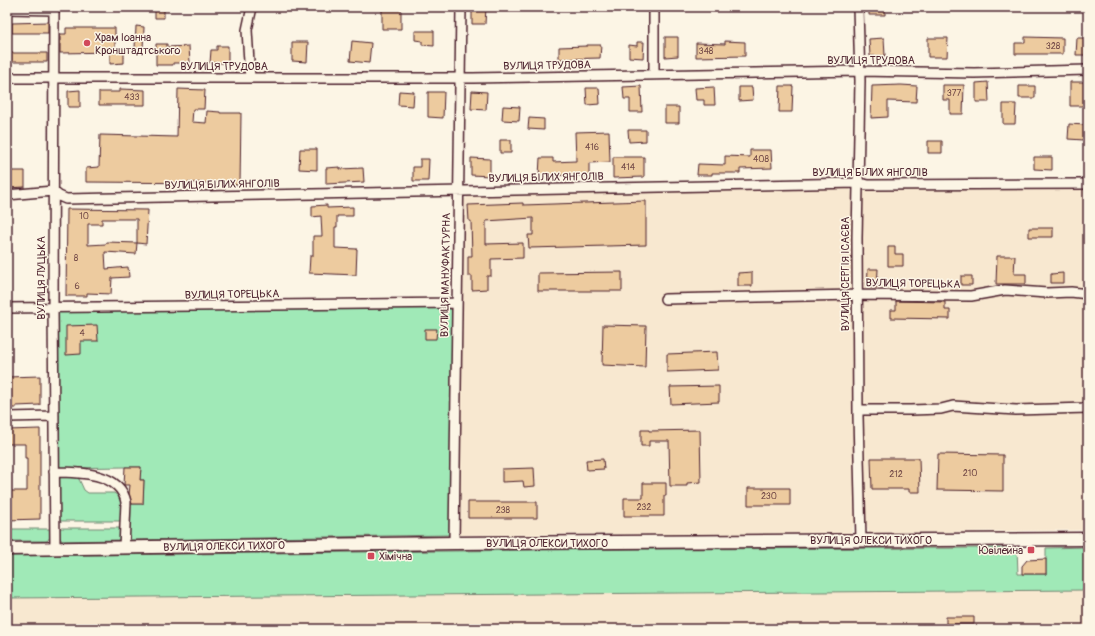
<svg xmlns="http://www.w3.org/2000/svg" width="1095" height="636" viewBox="0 0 1095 636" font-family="Pangolin,sans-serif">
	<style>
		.built { fill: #f8e8d0 }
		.green { fill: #a0e9b7; stroke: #758471 }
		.building { fill: #edcb9f; stroke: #4a1f2b; fill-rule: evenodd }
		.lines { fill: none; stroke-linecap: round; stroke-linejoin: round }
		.minor-casing { stroke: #4a1f2b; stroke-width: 12 }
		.major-casing { stroke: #4a1f2b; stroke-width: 15 }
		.minor { stroke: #fcf5e5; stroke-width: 9 }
		.major { stroke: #fcf5e5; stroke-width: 12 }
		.poi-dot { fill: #d1495b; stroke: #fcf5e5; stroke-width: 1.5 }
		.labels { text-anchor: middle; stroke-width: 3; stroke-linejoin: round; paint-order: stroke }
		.number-label { font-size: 9px; fill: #734a48 }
		.poi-label { font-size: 11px; fill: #4a1f2b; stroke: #fcf5e5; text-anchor: start }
		.street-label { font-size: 11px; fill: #4a1f2b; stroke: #fcf5e5 }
	</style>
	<rect width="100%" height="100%" fill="#fcf5e5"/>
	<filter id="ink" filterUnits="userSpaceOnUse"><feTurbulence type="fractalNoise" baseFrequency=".025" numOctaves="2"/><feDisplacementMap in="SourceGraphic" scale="8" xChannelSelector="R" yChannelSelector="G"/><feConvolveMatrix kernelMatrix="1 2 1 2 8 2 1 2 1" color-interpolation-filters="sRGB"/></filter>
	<g filter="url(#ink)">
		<path class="built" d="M849 188 853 193 852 237 856 519 851 533 459 535 463 200 469 196Z
			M1088 188V530L869 533 865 518 863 415 861 237 862 193 869 189Z
			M1088 590V629H7V598Z"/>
		<path class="green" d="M447 307 452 310 449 535 129 540V504H143L144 480H140L141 467H125L58 468 57 315 61 311Z
			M58 476H74L79 479 84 490 88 493H114L120 497 123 502 122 521H59Z
			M59 528H122V537L119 540 62 541 59 536Z
			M7 529H50L51 536 47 541H7Z
			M1088 547V590L7 598V556L634 549 1017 548 1018 574H1046V548Z"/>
		<path class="building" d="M155 7H164V18H155Z
			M382 7H401V29H382Z
			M472 7H486L485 24H472Z
			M869 7H885V15H869Z
			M48 22V33H12V23Z
			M136 26 144 27 143 49H135Z
			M66 28H115V52L60 53V34H66Z
			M415 31H434V46L422 45V41L415 40Z
			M665 37H678V56L665 57Z
			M1025 37 1063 38V54H1015V43H1025Z
			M884 38 885 56H870L869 39Z
			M928 38H948L947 57H928Z
			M1077 38H1088V55H1076Z
			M352 41 371 43 369 63 350 61Z
			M725 41 745 42V56L696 57V43L725 44Z
			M292 42H308L307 62 292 61Z
			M637 42H644L643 58 629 57V45L637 46Z
			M156 44H167V47L189 46 190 63H173V65H156Z
			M587 45H601L600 58 559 59V47L587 46Z
			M217 46H228V63H210L211 50H217Z
			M110 52H124V63L110 64Z
			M11 53H47V62H11Z
			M988 82 989 102H976V83Z
			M1070 82H1087L1086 106H1070Z
			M901 85 917 86 916 102 888 101V117L871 118 872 86Z
			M943 85H964L963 114H950V100H943Z
			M641 86 642 112H630V99H624L623 87Z
			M780 86H793L792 112H779Z
			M1019 86H1035V98H1019Z
			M714 87 715 105H704V100H696L695 88Z
			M739 87H752L753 100 739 101Z
			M586 88H599L600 104 587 105Z
			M120 89 145 90V105H99V92H120Z
			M178 89 205 90 204 109H193L192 122 206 123 207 111 220 112V113H241L240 185 222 184V183L86 182V168L99 167 100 135 177 137Z
			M80 90V107H68V91Z
			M399 91 414 92 413 106 398 105Z
			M472 91 487 92 486 110 471 109Z
			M428 92H444L443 118 428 117Z
			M1003 104H1016L1015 124H1003Z
			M503 106 520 107 519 121 502 120Z
			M665 107H679V123H665Z
			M529 118 544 119V130L528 129Z
			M1069 124 1085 125 1084 140 1068 139Z
			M628 130H646V141L629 142Z
			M609 131 610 162 589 163V176L553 175V176H539L540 158H553V162L576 161 575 132Z
			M500 140H511V153H500Z
			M928 141H942V153H928Z
			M300 149H317V170L299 169Z
			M750 150H771L772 168 740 169V173H712V175H697L698 164 725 165V156L750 157Z
			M613 157H644V177L613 178Z
			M1034 157H1052V170L1034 169Z
			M471 158 490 159V176L471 175Z
			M420 159H429L428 181H413V167H420Z
			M340 167V169L363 168 364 182 326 184V168Z
			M7 171H25V187L7 188Z
			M646 201V245L529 248 528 235H533V218L486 221V244L523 243V258L491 259V276H487V289L472 290V276H468V256H472L471 221H469L468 205 523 203V205Z
			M327 205V208L353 207V216H337V227H335V248L357 249 356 275 309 273 310 256H313V236H322L321 216 312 217V206Z
			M67 209 148 210 146 244 137 243 136 254 105 252 106 269 128 267 129 277 112 278 111 294 87 293V296H66ZM102 219H137V243L107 242 106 244 88 245V224H102Z
			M1029 228H1053V237H1029Z
			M888 247H895V254H903V266H888Z
			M997 256H1015L1014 274H1026V284H996Z
			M868 269H878L877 288 867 287Z
			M622 272V291H538V273Z
			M752 272V286H738V273Z
			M1063 273V283H1051V274Z
			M961 276H972V285H961Z
			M896 301 945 302V310H950V319L891 318V310H896Z
			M97 325 98 341H81V354L66 355V326Z
			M603 325 646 326 645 367 602 365Z
			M425 329H437L436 339H425Z
			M717 352 718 370 667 372V354Z
			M40 376V405L16 406V408H9V405H7V377Z
			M719 386V402L671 404 670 387Z
			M40 429V519L7 520V502L8 498H10V491H27V458H25V444H7V430Z
			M641 430H649V431L700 430 701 482 687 483V486H670L669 441H649V446H641Z
			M938 454 1003 455V491L937 490Z
			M871 458H919L920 492H909V489H872Z
			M603 459 604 469 587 470 586 460Z
			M125 467H141L140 480H144L143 504H132L129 494 130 485H124Z
			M534 468 535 486 524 487 523 481 502 482V469Z
			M643 483H666V496H664V516H624V498H643Z
			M748 488H790V505H748Z
			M468 502H537V518H468Z
			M1046 559V574H1022V566L1027 560Z
			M946 617H974V624H946Z"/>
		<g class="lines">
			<g class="minor-casing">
				<path id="minor" d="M54 7 53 308 55 549
					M858 7 860 81 857 238 858 416 861 541
					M7 9 54 10
					M654 75V7
					M7 78H473L860 71 974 73 1088 70
					M250 78 247 30 252 7
					M7 195 53 191 59 196 66 199 858 183 868 185 1088 184
					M665 299 857 295 971 296 1005 290 1047 293 1071 292 1088 294
					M7 308 457 303
					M858 410H911L941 409 953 406 1016 410 1088 408
					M7 417 54 416
					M54 472C78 472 120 472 126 502L124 548
					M454 543 461 7"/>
			</g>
			<g class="major-casing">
				<path id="major" d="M7 549 454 543 1088 539"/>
			</g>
			<use href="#minor" class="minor"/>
			<use href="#major" class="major"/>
		</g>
	</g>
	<g class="poi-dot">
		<circle cx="87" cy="43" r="4"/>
		<rect x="1027" y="546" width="8" height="8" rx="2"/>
		<rect x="367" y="552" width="8" height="8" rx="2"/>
	</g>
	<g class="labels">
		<g class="number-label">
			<text x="1053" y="49">328</text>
			<text x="706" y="54">348</text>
			<text x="954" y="96">377</text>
			<text x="132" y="100">433</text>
			<text x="592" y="150">416</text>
			<text x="761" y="162">408</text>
			<text x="628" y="170">414</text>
			<text x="84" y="219">10</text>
			<text x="76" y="261">8</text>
			<text x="77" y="289">6</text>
			<text x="82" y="336">4</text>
			<text x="970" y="476">210</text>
			<text x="896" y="477">212</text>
			<text x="769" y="499">230</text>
			<text x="644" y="510">232</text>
			<text x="503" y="513">238</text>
		</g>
		<g class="poi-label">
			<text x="95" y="41">Храм Іоанна<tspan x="95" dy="13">Кронштадтського</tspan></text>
			<text x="1023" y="554" text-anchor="end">Ювілейна</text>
			<text x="379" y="560">Хімічна</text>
		</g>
		<g class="street-label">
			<text x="871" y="64">ВУЛИЦЯ ТРУДОВА</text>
			<text transform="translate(547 65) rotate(-1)" y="4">ВУЛИЦЯ ТРУДОВА</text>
			<text x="224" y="70">ВУЛИЦЯ ТРУДОВА</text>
			<text x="870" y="176">ВУЛИЦЯ БІЛИХ ЯНГОЛІВ</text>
			<text transform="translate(546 177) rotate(-1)" y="4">ВУЛИЦЯ БІЛИХ ЯНГОЛІВ</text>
			<text transform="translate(222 184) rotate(-1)" y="4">ВУЛИЦЯ БІЛИХ ЯНГОЛІВ</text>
			<text transform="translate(845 274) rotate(-90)" y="4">ВУЛИЦЯ СЕРГІЯ ІСАЄВА</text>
			<text transform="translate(445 275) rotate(-89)" y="4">ВУЛИЦЯ МАНУФАКТУРНА</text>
			<text transform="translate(41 278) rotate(-90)" y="4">ВУЛИЦЯ ЛУЦЬКА</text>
			<text transform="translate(913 283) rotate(1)" y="4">ВУЛИЦЯ ТОРЕЦЬКА</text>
			<text transform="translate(232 294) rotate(-1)" y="4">ВУЛИЦЯ ТОРЕЦЬКА</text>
			<text x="871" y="544">ВУЛИЦЯ ОЛЕКСИ ТИХОГО</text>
			<text x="547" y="547">ВУЛИЦЯ ОЛЕКСИ ТИХОГО</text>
			<text transform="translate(224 546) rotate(-1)" y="4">ВУЛИЦЯ ОЛЕКСИ ТИХОГО</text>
		</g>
	</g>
	<rect width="1095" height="636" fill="none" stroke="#fcf5e5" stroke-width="24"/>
	<rect x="12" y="12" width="1071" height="612" fill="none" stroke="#4a1f2b" stroke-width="1.5" filter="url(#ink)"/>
</svg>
